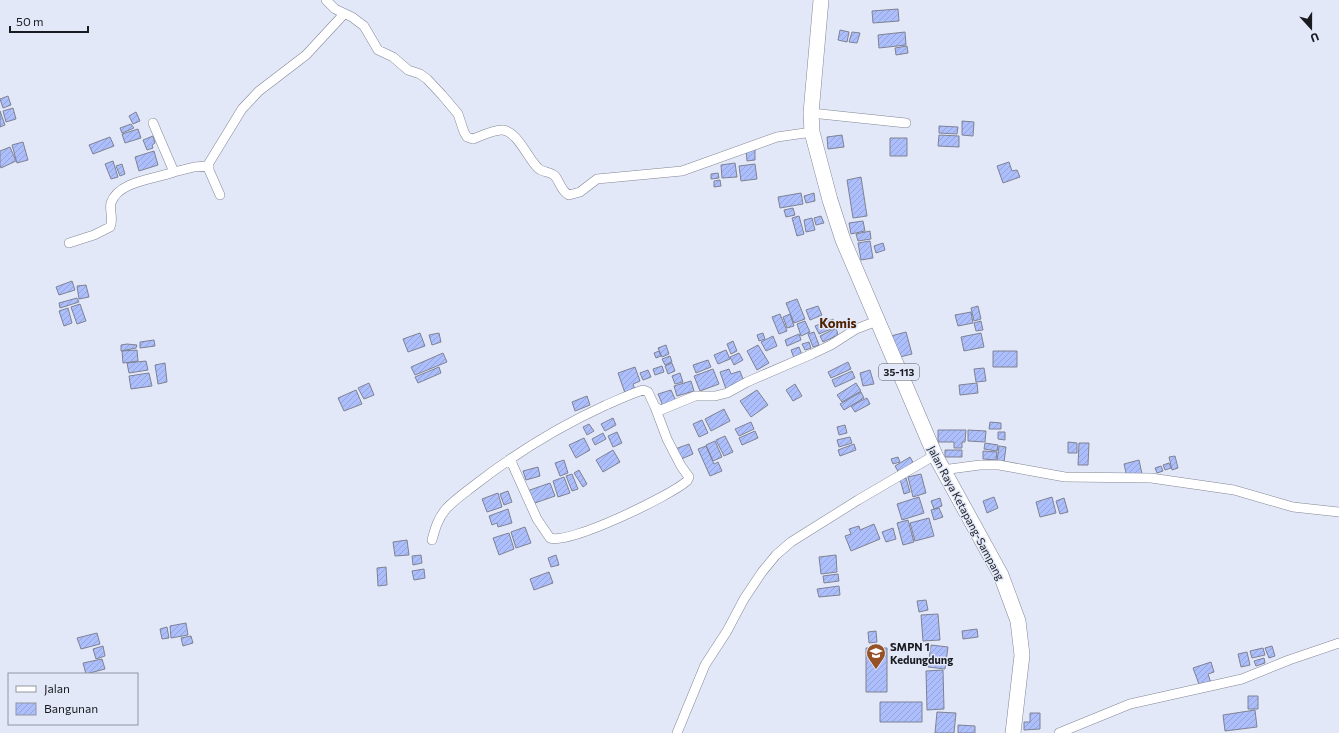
<svg xmlns="http://www.w3.org/2000/svg" width="1339" height="733" viewBox="0 0 1339 733" font-family="Commissioner,sans-serif">
	<style>
		.building { fill: url(#building-hatch); stroke: #7e8292 }
		.lines { fill: none; stroke-linecap: round; stroke-linejoin: round }
		.minor-casing { stroke: #818695; stroke-width: 10 }
		.primary-casing { stroke: #818695; stroke-width: 16 }
		.minor { stroke: #fff; stroke-width: 9 }
		.primary { stroke: #fff; stroke-width: 15 }
		.labels { text-anchor: middle; stroke-width: 3; stroke-linejoin: round; paint-order: stroke }
		.shield { fill: #e3e8f8; stroke: #565862; stroke-width: 1 }
		.shield-label { font-size: 10px; font-weight: bold; fill: #191b21 }
		.street-label { font-size: 11px; fill: #191b21; stroke: #e3e8f8 }
		.poi-label { font-size: 11px; font-weight: bold; fill: #191b21; stroke: #e3e8f8; text-anchor: start }
		.quarter-label { font-size: 13px; font-weight: bold; fill: #4e2100; stroke: #e3e8f8 }
	</style>
	<defs>
		<pattern id="building-hatch" width="6" height="6" patternUnits="userSpaceOnUse"><rect width="6" height="6" fill="#adbefc"/><path d="M-1 1l2-2M0 6l6-6M5 7l2-2" fill="none" stroke="#94a3d8"/></pattern>
	</defs>
	<rect width="100%" height="100%" fill="#e3e8f8"/>
	<path class="building" d="M898 9 899 21 873 23 872 11Z
		M840 30 849 32 847 42 838 40Z
		M852 32 860 33 857 43 849 42Z
		M905 32 906 45 879 48 878 35Z
		M907 46 908 53 896 55 895 48Z
		M8 96 11 105 3 108 0 99Z
		M13 108 16 119 6 122 3 111Z
		M0 111 5 125 0 127Z
		M136 112 140 121 133 124 129 116Z
		M962 121 974 122 973 136 962 135Z
		M131 124 134 128 122 133 120 128Z
		M939 126 958 127 957 134 939 133Z
		M138 129 141 138 125 143 122 134Z
		M842 135 844 147 828 149 827 137Z
		M939 135 959 136V147L938 146Z
		M153 136 155 143 152 145 153 148 147 150 143 140Z
		M110 137 114 146 93 154 89 145Z
		M890 138H907V156H890Z
		M23 142 28 160 17 163 12 145Z
		M10 147 16 161 1 168 0 165V151Z
		M755 148V160L747 161 746 149Z
		M154 151 158 165 139 171 135 157Z
		M113 161 118 177 111 179 105 164Z
		M1009 162 1012 171 1017 170 1020 177 1003 183 997 166Z
		M735 163 737 177 722 178 721 165Z
		M122 164 125 174 120 176 116 166Z
		M755 164 757 179 741 181 739 166Z
		M718 173 719 178 711 179V174Z
		M861 177 867 216 853 218 847 180Z
		M720 180 721 186 714 187V181Z
		M801 193 803 204 780 208 778 197Z
		M814 193 815 201 806 203 804 196Z
		M793 208 795 215 786 217 784 210Z
		M799 216 804 234 797 236 792 218Z
		M821 216 824 223 816 225 814 218Z
		M812 218 815 230 806 232 804 220Z
		M863 221 865 231 851 234 849 223Z
		M870 231 871 239 858 241 856 234Z
		M870 241 873 258 861 260 858 243Z
		M883 243 885 250 876 253 874 246Z
		M72 281 75 290 59 295 56 287Z
		M86 285 89 297 79 299 77 286Z
		M77 298 79 302 60 308 59 303Z
		M797 299 805 319 794 323 786 303Z
		M80 304 86 321 77 324 71 307Z
		M818 306 822 315 810 320 806 310Z
		M978 306 981 319 974 321 971 308Z
		M68 308 72 323 64 326 59 311Z
		M971 312 973 323 958 326 955 315Z
		M780 314 787 331 779 334 772 317Z
		M790 314 794 326 787 328 783 317Z
		M833 319 836 327 819 334 815 326Z
		M805 321 810 332 801 336 797 324Z
		M981 321 983 330 976 331 974 323Z
		M836 328 838 335 823 342 820 336Z
		M814 332 819 345 813 347 808 334Z
		M906 332 912 354 896 358 891 336Z
		M420 333 425 346 408 352 403 339Z
		M439 333 441 342 432 345 429 335Z
		M763 333 765 339 759 341 757 335Z
		M981 333 984 347 964 351 961 337Z
		M799 334 801 340 787 346 785 340Z
		M773 336 777 346 766 351 761 342Z
		M154 340 155 346 140 348V342Z
		M733 341 737 351 731 354 727 344Z
		M809 342 811 348 805 350 802 344Z
		M127 344 137 345 136 348 121 351V345Z
		M666 345 669 354 662 357 658 348Z
		M758 345 769 363 757 370 747 351Z
		M799 347 802 355 794 358 791 350Z
		M137 350 138 361 123 363 122 351Z
		M726 350 730 359 718 364 714 355Z
		M659 351 661 356 656 358 654 353Z
		M993 351H1017V367H993Z
		M443 353 447 362 415 375 411 367Z
		M739 353 743 360 734 365 730 357Z
		M670 356 672 362 665 365 662 359Z
		M708 360 711 367 696 373 693 365Z
		M146 361 148 370 129 373 127 363Z
		M848 362 851 369 831 378 828 372Z
		M165 363 167 382 158 384 155 365Z
		M672 363 675 371 668 374 665 366Z
		M662 366 664 372 655 375 653 369Z
		M439 367 441 373 418 383 415 377Z
		M635 367 640 381 633 384 635 390 625 393 618 373Z
		M984 368 986 381 976 382 974 369Z
		M713 369 719 384 700 391 694 376Z
		M729 369 731 374 740 371 744 382 726 389 720 372Z
		M648 370 651 377 643 380 640 373Z
		M870 370 874 384 863 386 860 373Z
		M852 371 855 378 835 387 832 380Z
		M149 373 152 386 131 389 129 376Z
		M680 373 683 382 675 384 672 376Z
		M691 381 694 391 677 396 674 386Z
		M369 383 374 395 364 399 358 388Z
		M856 383 861 391 842 402 837 395Z
		M977 383 978 393 960 395 959 385Z
		M795 384 802 396 793 401 786 390Z
		M356 390 362 404 344 411 338 398Z
		M671 390 676 401 663 406 658 394Z
		M757 390 768 405 751 417 740 401Z
		M861 392 864 398 844 410 840 404Z
		M587 396 590 405 575 411 572 402Z
		M867 398 870 404 855 412 851 406Z
		M724 409 730 421 711 431 705 419Z
		M613 418 616 425 605 431 601 424Z
		M702 420 708 433 699 437 693 424Z
		M751 422 754 429 739 436 735 429Z
		M990 422 1001 423V429H989Z
		M589 424 594 431 587 435 583 427Z
		M845 425 847 433 839 435 837 427Z
		M938 430H966L965 442H962V448H954V442H938Z
		M968 430 986 431 985 442 968 441Z
		M755 431 758 438 742 445 739 438Z
		M617 432 622 443 613 447 608 436Z
		M998 432H1005V440L998 439Z
		M603 433 606 439 595 445 592 439Z
		M725 436 733 452 724 456 716 440Z
		M850 437 852 443 839 447 837 440Z
		M584 438 590 450 576 458 569 445Z
		M715 441 722 457 713 461 706 445Z
		M1068 442 1077 443V453H1068Z
		M985 443 998 445 997 451 984 449Z
		M1079 443H1089L1088 465H1078Z
		M689 444 693 454 679 460 675 449Z
		M854 444 856 450 840 456 838 450Z
		M706 446 714 464 718 462 722 471 710 476 698 449Z
		M999 446 1006 447 1004 462 997 461Z
		M613 450 620 462 603 472 596 460Z
		M945 450H962V457H945Z
		M983 451 997 452 996 460 983 459Z
		M1175 456 1178 468 1172 470 1169 457Z
		M898 457 900 462 893 464 891 459Z
		M910 457 915 466 900 475 895 466Z
		M564 460 568 473 560 476 555 463Z
		M1139 460 1142 474 1127 477 1124 464Z
		M1169 463 1171 468 1165 470 1163 465Z
		M1161 466 1163 471 1157 473 1155 468Z
		M538 467 540 476 526 480 523 471Z
		M579 470 587 484 583 487 574 473Z
		M572 474 578 489 572 491 566 476Z
		M921 474 926 493 913 497 908 477Z
		M564 477 570 493 558 497 553 481Z
		M906 478 910 492 904 494 900 479Z
		M550 483 555 496 532 504 527 491Z
		M508 491 512 502 504 505 500 494Z
		M498 493 502 507 487 512 482 499Z
		M919 497 924 513 902 520 897 504Z
		M994 497 998 508 987 513 983 501Z
		M1052 497 1056 513 1040 517 1036 502Z
		M940 498 942 506 934 509 931 501Z
		M1064 498 1068 512 1060 514 1056 501Z
		M939 508 943 517 934 520 931 510Z
		M508 509 512 523 498 527 497 523 492 525 489 516Z
		M929 518 934 536 915 541 910 523Z
		M908 520 914 542 903 545 897 523Z
		M874 524 880 539 851 551 845 536 851 534 849 529 859 526 860 530Z
		M525 527 531 543 516 548 511 532Z
		M893 528 896 539 886 542 882 532Z
		M509 533 514 549 499 555 493 538Z
		M407 540 409 555 395 556 393 542Z
		M421 555 422 563 413 565 412 556Z
		M556 555 559 565 551 567 548 558Z
		M836 555 837 572 821 574 819 557Z
		M386 567 387 585 378 586 377 568Z
		M424 569 425 578 414 580 412 571Z
		M549 572 553 583 534 590 530 579Z
		M838 574 839 581 824 583 823 576Z
		M839 586 840 595 819 597 817 589Z
		M926 600 928 610 919 612 917 601Z
		M938 614 940 640 923 641 921 615Z
		M186 623 188 635 171 638 170 626Z
		M167 627 169 638 162 639 160 629Z
		M977 629 978 637 963 639 962 631Z
		M876 631 877 642 869 643 868 632Z
		M97 633 100 644 81 649 77 638Z
		M191 636 193 643 183 646 181 638Z
		M931 645 948 647 945 669 928 667Z
		M103 646 105 656 96 659 93 649Z
		M1272 646 1275 656 1269 658 1265 648Z
		M866 648H887V692H866Z
		M1263 648 1265 655 1252 658 1250 651Z
		M1247 652 1250 665 1241 667 1238 654Z
		M1264 658 1265 663 1256 666 1254 661Z
		M102 659 105 669 86 674 83 663Z
		M1211 662 1214 672 1208 674 1211 683 1200 687 1193 668Z
		M943 670 944 709 927 710 926 671Z
		M1248 696H1258V709H1248Z
		M880 702H922V722H880Z
		M1255 710 1257 727 1225 731 1223 715Z
		M937 712 956 713 954 733H935Z
		M1030 713H1040V729L1024 730V722H1030Z
		M958 725 975 726V733H958Z"/>
	<g class="lines">
		<g class="minor-casing">
			<path id="minor" d="M326 0 335 9 352 17 364 26 378 50 393 57 408 70 420 74 427 79 442 95 458 114 464 132 467 137 473 139C481 136 495 129 503 130 518 132 528 159 538 168 543 173 550 171 555 176 560 182 561 191 569 195L580 192 597 179 682 171 777 137 812 132
				M811 113 906 123
				M153 123 174 172 194 167 208 166
				M220 195 209 170V163L242 109 259 91 306 55 344 14
				M69 243 94 235 110 227C114 219 109 211 111 203 118 181 155 179 174 172
				M510 459 537 519 550 538C569 545 670 496 687 481L689 477 681 466 667 439 655 407
				M942 470 980 465H999L1065 477 1151 478 1234 490 1293 507 1339 512
				M432 540C435 529 438 518 446 509 454 500 466 492 476 484 516 453 560 426 606 405 618 400 630 394 643 390L648 392 655 407 661 410 695 396H715L727 393 747 382 812 354 831 345 856 329 877 321
				M677 733 705 665 727 631 744 599 762 572 776 555 791 542 858 500 935 455
				M1059 733 1130 704 1242 679 1289 660 1339 643"/>
		</g>
		<g class="primary-casing">
			<path id="primary" d="M821 0 811 113 812 132 830 200 843 240 935 455 1001 575 1018 621 1022 655 1013 733"/>
		</g>
		<use href="#minor" class="minor"/>
		<use href="#primary" class="primary"/>
	</g>
	<defs>
		<g id="school-pin" transform="scale(1)"><path d="M0 17L-7.5 6A9.5 9.5 0 1 1 7.5 6Z" fill="#965226" stroke="#e3e8f8"/><path d="M0-5L7-2L0 1L-7-2ZM-4 1L0 2.5L4 1V4Q0 6-4 4Z" fill="#fff"/></g>
	</defs>
	<g fill-rule="evenodd">
		<use href="#school-pin" x="876" y="653"/>
	</g>
	<g class="labels">
		<rect class="shield" x="879" y="364" width="40" height="16" rx="3"/>
		<g class="shield-label">
			<text x="899" y="376">35-113</text>
		</g>
		<g class="street-label">
			<text transform="translate(966 513) rotate(62)" y="4">Jalan Raya Ketapang-Sampang</text>
		</g>
		<g class="poi-label">
			<text x="890" y="651">SMPN 1<tspan x="890" dy="13">Kedungdung</tspan></text>
		</g>
		<g class="quarter-label">
			<text x="838" y="328">Komis</text>
		</g>
	</g>
	<rect x="8" y="673" width="130" height="52" fill="#e3e8f8" stroke="#9296a2"/>
	<rect x="16" y="686" width="20" height="6" fill="#ffffff" stroke="#9296a2"/>
	<text x="44" y="693" font-size="12" fill="#191b21">Jalan</text>
	<rect x="16" y="703" width="20" height="12" fill="url(#building-hatch)" stroke="#9296a2"/>
	<text x="44" y="713" font-size="12" fill="#191b21">Bangunan</text>
	<g transform="translate(1311 28) rotate(159)" stroke="#e3e8f8" stroke-width="3" paint-order="stroke">
	<path d="M0-3L7 15L0 10L-7 15Z" fill="#191b21"/>
	<text y="-6" font-size="11" font-weight="bold" text-anchor="middle" fill="#191b21">U</text>
	</g>
	<path d="M10 26v6h78v-6" fill="none" stroke="#191b21" stroke-width="2"/>
	<text x="16" y="26" font-size="12" fill="#191b21" stroke="#e3e8f8" stroke-width="3" paint-order="stroke">50 m</text>
</svg>
